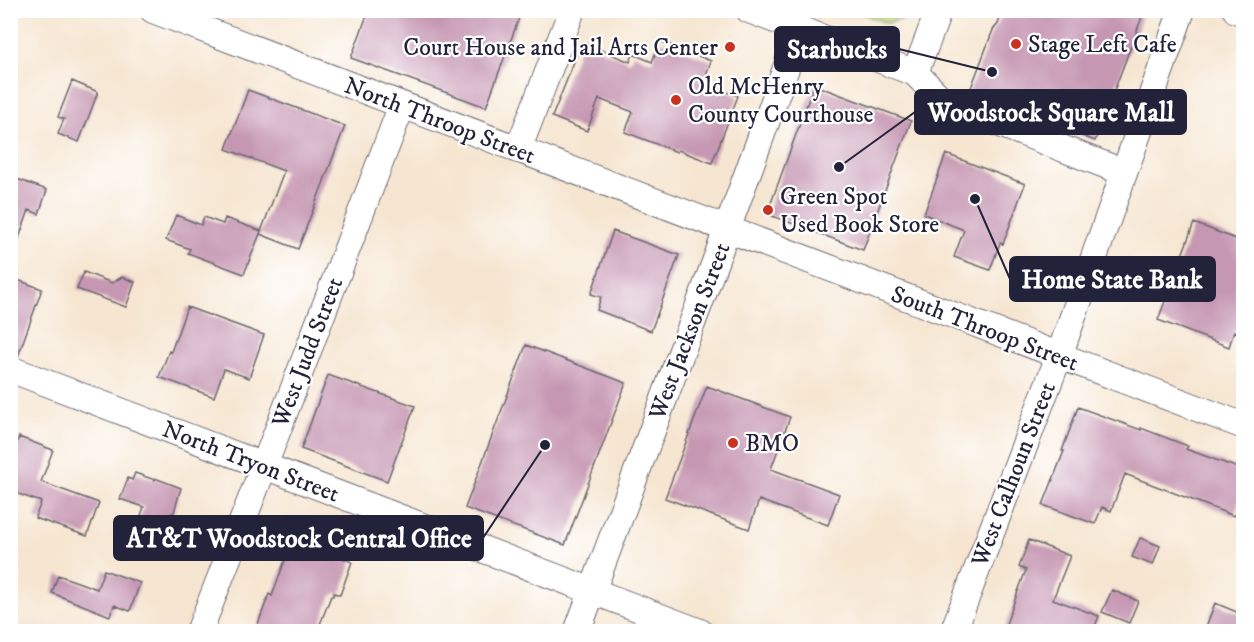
<svg xmlns="http://www.w3.org/2000/svg" width="1254" height="642" viewBox="0 0 1254 642" font-family="'IM FELL DW Pica',serif">
	<style>
		.green { fill: #bbd87e; stroke: #6e7d5c; stroke-width: 1.5 }
		.building { fill: #c697b3 }
		.lines { fill: none; stroke-linecap: round; stroke-linejoin: round }
		.minor-casing { stroke: #6c6770; stroke-width: 28 }
		.minor { stroke: #fff; stroke-width: 26 }
		.poi-dot { fill: #c8321e; stroke: #fff; stroke-width: 2 }
		.labels { text-anchor: middle; stroke-width: 4.5; stroke-linejoin: round; paint-order: stroke }
		.poi-label { font-size: 24px; fill: #22223b; stroke: #fff; text-anchor: start }
		.street-label { font-size: 24px; fill: #22223b; stroke: #fff }
		.leader { fill: none; stroke: #22223b; stroke-width: 2 }
		.callout-dot { fill: #22223b; stroke: #fff; stroke-width: 2 }
		.callout { fill: #22223b; stroke: #22223b; stroke-width: 2 }
		.callout-label { font-size: 26px; text-anchor: middle; font-weight: bold; fill: #fff }
	</style>
	<rect width="100%" height="100%" fill="#fff"/>
	<filter id="ink" filterUnits="userSpaceOnUse"><feTurbulence type="fractalNoise" baseFrequency=".0167" numOctaves="2"/><feDisplacementMap in="SourceGraphic" scale="12" xChannelSelector="R" yChannelSelector="G"/><feConvolveMatrix kernelMatrix="1 2 1 2 8 2 1 2 1" color-interpolation-filters="sRGB"/></filter>
	<filter id="wash" filterUnits="userSpaceOnUse"><feTurbulence type="fractalNoise" baseFrequency=".008" numOctaves="4" result="noise"/><feDisplacementMap in="SourceGraphic" scale="24" xChannelSelector="R" yChannelSelector="G"/><feGaussianBlur stdDeviation="1.35" result="paint"/><feColorMatrix in="noise" values="0 0 0 0 0 0 0 0 0 0 0 0 0 0 0 0 0 1.4 0 .05"/><feComposite in="paint" operator="in"/></filter>
	<g filter="url(#wash)">
		<rect width="100%" height="100%" fill="#f6e6d1"/>
		<path class="green" d="M855 11H907L904 19 887 23Z"/>
		<g id="blocks">
			<path class="building" d="M369 10H522L486 107 351 58Z
				M1003 10H1126L1142 17 1095 141 969 93 993 30 998 24Z
				M660 41 711 61 703 83 738 96 712 163 678 150 677 152 625 132 633 112 599 99 587 131 552 117 582 42 630 62 633 54 652 62Z
				M72 81 98 92 79 142 58 134 64 119 58 117Z
				M814 85 911 121 863 250 767 214Z
				M248 90 345 126 298 249 260 234 284 171 226 149Z
				M946 154 1025 184 1003 244 1000 243 990 270 954 257 964 230 924 214Z
				M17 179 47 190 39 214 29 210 13 255 10 254V197Z
				M176 215 201 225 204 217 223 224 225 218 261 231 244 274 188 253 190 249 166 240Z
				M1194 223 1244 242V335L1234 331 1229 347 1158 320Z
				M613 231 679 255 651 331 597 310 601 297 591 294Z
				M84 272 112 283 122 277 135 282 126 307 77 289Z
				M15 279 42 289 18 356 10 354V291Z
				M187 307 264 335 249 378 224 369 214 397 159 377 169 351 171 352Z
				M526 345 626 383 565 545 465 508Z
				M328 375 415 406 387 481 301 449Z
				M707 386 790 417 771 469 839 494 828 525 759 500 749 529 665 498Z
				M1078 407 1141 430V428L1188 446 1186 449 1244 470V489L1234 516 1125 474 1111 511 1102 507 1095 524 1043 505 1064 451H1062Z
				M19 437 53 450 41 482 99 503 87 536 35 518 41 502 10 491V462Z
				M135 473 155 480V478L181 488 174 512 161 520 157 531 138 524 144 507 120 499 128 478 132 480Z
				M1140 538 1160 546 1153 565 1132 557Z
				M1029 540 1070 556 1053 599 1099 616 1093 632H1003L1026 570 1019 567Z
				M310 546 352 562 340 595 334 593 333 596H331L317 632H255L269 594 272 596 289 549 307 556Z
				M104 570 140 583 130 611 114 605 110 616 52 593 58 575 97 589Z
				M1112 590 1138 601 1129 623 1102 612Z
				M1215 603 1244 615V632H1204Z"/>
		</g>
	</g>
	<g filter="url(#ink)">
		<use href="#blocks" fill-opacity="0" stroke="#6c6770" stroke-width="1.5"/>
		<g class="lines">
			<g class="minor-casing">
				<path id="minor" d="M153 10 1244 426
					M749 10 915 73 944 102 1123 172
					M1236 10 1244 13
					M915 73 939 10
					M518 150 572 10
					M10 369 700 632
					M199 632 264 466 402 105
					M577 632 718 254 800 30
					M953 632 1059 356 1182 10"/>
			</g>
			<use href="#minor" class="minor"/>
		</g>
	</g>
	<g class="poi-dot">
		<circle cx="1016" cy="44" r="6"/>
		<circle cx="730" cy="47" r="6"/>
		<circle cx="676" cy="100" r="6"/>
		<circle cx="768" cy="210" r="6"/>
		<circle cx="733" cy="443" r="6"/>
	</g>
	<g class="labels">
		<g class="poi-label">
			<text x="1028" y="52">Stage Left Cafe</text>
			<text x="718" y="55" text-anchor="end">Court House and Jail Arts Center</text>
			<text x="688" y="94">Old McHenry<tspan x="688" dy="28">County Courthouse</tspan></text>
			<text x="780" y="204">Green Spot<tspan x="780" dy="28">Used Book Store</tspan></text>
			<text x="745" y="451">BMO</text>
		</g>
		<g class="street-label">
			<text transform="translate(440 120) rotate(21)" y="8">North Throop Street</text>
			<text transform="translate(985 328) rotate(21)" y="8">South Throop Street</text>
			<text transform="translate(689 331) rotate(-69)" y="8">West Jackson Street</text>
			<text transform="translate(307 352) rotate(-69)" y="8">West Judd Street</text>
			<text transform="translate(251 461) rotate(21)" y="8">North Tryon Street</text>
			<text transform="translate(1013 474) rotate(-69)" y="8">West Calhoun Street</text>
		</g>
	</g>
	<path class="leader" d="M992 72L899 49M839 167L915 112M975 199L1010 279M545 445L483 538"/>
	<g class="callout-dot">
		<circle cx="992" cy="72" r="6"/>
		<circle cx="839" cy="167" r="6"/>
		<circle cx="975" cy="199" r="6"/>
		<circle cx="545" cy="445" r="6"/>
	</g>
	<g class="callout">
		<rect x="775" y="27" width="124" height="44" rx="6"/>
		<rect x="915" y="90" width="271" height="44" rx="6"/>
		<rect x="1010" y="257" width="205" height="44" rx="6"/>
		<rect x="114" y="516" width="369" height="44" rx="6"/>
	</g>
	<g class="callout-label">
		<text x="837" y="58">Starbucks</text>
		<text x="1051" y="121">Woodstock Square Mall</text>
		<text x="1112" y="288">Home State Bank</text>
		<text x="299" y="547">AT&amp;T Woodstock Central Office</text>
	</g>
	<rect width="1254" height="642" fill="none" stroke="#fff" stroke-width="36"/>
</svg>
